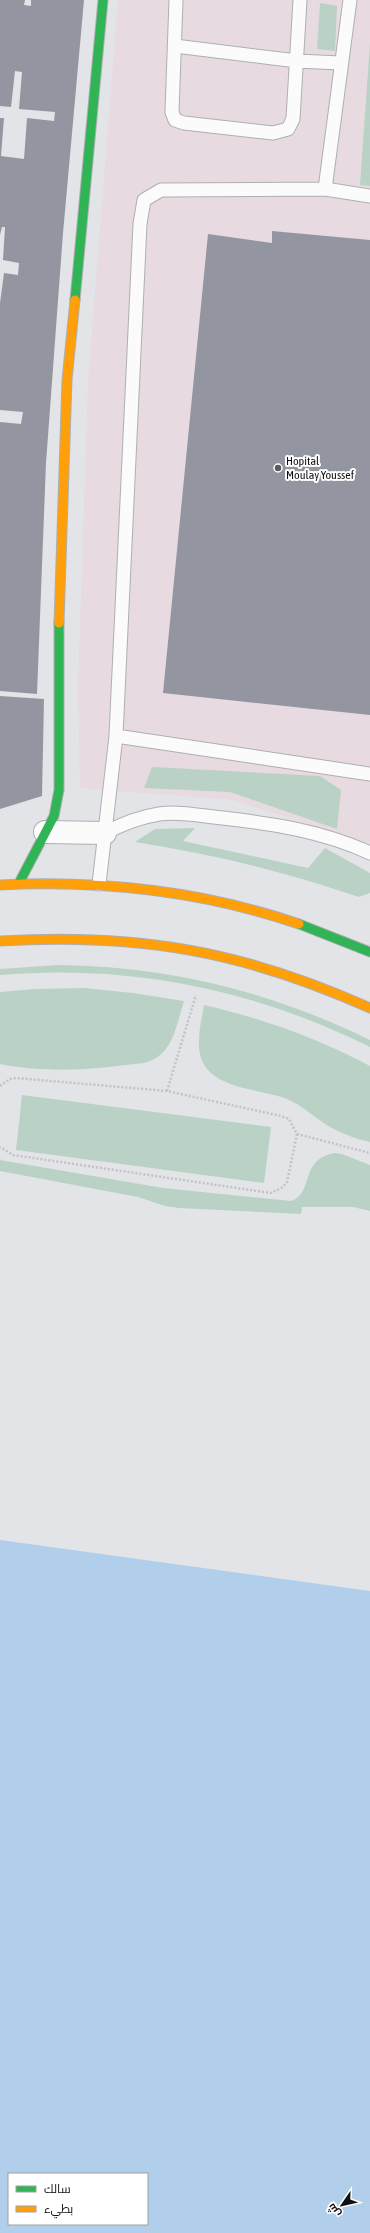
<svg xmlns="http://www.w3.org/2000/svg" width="370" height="2233" viewBox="0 0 370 2233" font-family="'Asap Condensed',Cairo,sans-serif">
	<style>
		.medical { fill: #e7dae0 }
		.green { fill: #bad2c5 }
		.water { fill: #b1cfeb; fill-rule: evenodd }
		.building { fill: #9396a0 }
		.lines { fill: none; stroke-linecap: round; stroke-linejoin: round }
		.lane-casing { stroke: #aeafb1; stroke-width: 15 }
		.street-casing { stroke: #aeafb1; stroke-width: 24 }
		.fast-casing { stroke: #aeafb1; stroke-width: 11 }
		.slow-casing { stroke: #aeafb1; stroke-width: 11 }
		.path { stroke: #c3c3c4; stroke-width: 2.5; stroke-dasharray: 2 2; stroke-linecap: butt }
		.lane { stroke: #fbfbfb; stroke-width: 13 }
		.street { stroke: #fbfbfb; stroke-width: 22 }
		.fast { stroke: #30b455; stroke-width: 9 }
		.slow { stroke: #ff9f0a; stroke-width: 9 }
		.poi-dot { fill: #5a5b5d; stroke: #fff; stroke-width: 1.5 }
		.labels { text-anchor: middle; stroke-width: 4; stroke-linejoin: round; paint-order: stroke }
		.poi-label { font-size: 12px; fill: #111113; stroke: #fff; text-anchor: start }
	</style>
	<rect width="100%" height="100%" fill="#e3e4e7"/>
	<path class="medical" d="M118 0H370V844L233 800 80 788 78 688 88 382Z"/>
	<path class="green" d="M320 3 337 6 335 51 317 49Z
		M370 43V186L360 185Z
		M152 767 320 776 341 790 337 829 230 792 144 788Z
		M195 828 183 841 308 868 325 848 370 873V893L359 897C285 872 213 854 135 842L155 829Z
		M58 965C168 966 272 992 370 1040V1047C253 989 130 964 0 975V969Z
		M84 988 133 993 184 1001C176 1026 173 1056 144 1063 93 1069 51 1074 0 1064V992L35 989Z
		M204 1005C264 1019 315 1037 370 1066V1142C356 1139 343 1134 330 1127 315 1118 303 1106 287 1099 256 1087 196 1090 199 1041 199 1029 202 1017 204 1005Z
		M22 1095 271 1127 264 1183 16 1150Z
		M335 1153 342 1154 370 1165V1211L353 1207H302L301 1214 179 1208 165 1206 138 1197 0 1171V1160L163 1188 291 1201C315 1193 298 1160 335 1153Z"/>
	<path class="water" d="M0 1540 370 1591V2233H0ZM9 2174H147V2224H9Z"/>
	<path class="building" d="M0 0H25L24 5 31 6V0H84L63 233 46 463 37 694 0 691V422L21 424 23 412 0 410V303L4 273 18 275 19 263 3 260 5 227H2L0 235V118H4L1 156 24 159 27 118 54 121 55 112 19 109 22 72 15 71 11 107 0 106Z
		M272 231 370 240V715L163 693 208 234 272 243Z
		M0 696 44 699 42 796 0 809Z"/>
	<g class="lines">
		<g class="lane-casing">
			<path id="lane" d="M176 0 172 112 175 120 184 123 273 133 288 129 293 119 300 0
				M175 46 297 61 340 63
				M325 189 350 0
				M116 736 370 774
				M105 833C122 824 140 817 159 814 180 811 202 816 223 818 274 824 322 831 370 853
				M99 884 116 736 140 224 144 200 161 190 325 189 370 196"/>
		</g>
		<g class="street-casing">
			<path id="street" d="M45 832 105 833"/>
		</g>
		<g class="fast-casing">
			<path id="fast" d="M75 300 103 0
				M19 883 54 816 59 790V623
				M299 924 370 952"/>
		</g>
		<g class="slow-casing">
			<path id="slow" d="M59 623 67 380 75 300
				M0 885C102 880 202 891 299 924
				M0 941C139 933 243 951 370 1008"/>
		</g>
		<path class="path" d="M0 1086 10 1079 16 1078 167 1091 281 1116 289 1119 297 1134 287 1182 283 1187 271 1193 13 1155 0 1147
			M167 1091 196 995
			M297 1134 370 1153"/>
		<use href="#lane" class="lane"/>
		<use href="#street" class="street"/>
		<use href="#fast" class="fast"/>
		<use href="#slow" class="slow"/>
	</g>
	<circle class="poi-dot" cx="278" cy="468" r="4"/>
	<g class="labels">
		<g class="poi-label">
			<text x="286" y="465">Hopital<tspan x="286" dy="14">Moulay Youssef</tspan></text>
		</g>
	</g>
	<rect x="8" y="2173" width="140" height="52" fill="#ffffff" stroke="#a0a0a1"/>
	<rect x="16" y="2186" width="20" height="6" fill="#30b455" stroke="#a0a0a1"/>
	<text x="44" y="2193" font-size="12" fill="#111113">سالك</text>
	<rect x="16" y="2206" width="20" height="6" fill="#ff9f0a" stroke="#a0a0a1"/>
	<text x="44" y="2213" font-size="12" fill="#111113">بطيء</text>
	<g transform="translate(342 2205) rotate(236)" stroke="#ffffff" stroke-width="3" paint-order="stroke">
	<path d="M0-3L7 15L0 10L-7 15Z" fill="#111113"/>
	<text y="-6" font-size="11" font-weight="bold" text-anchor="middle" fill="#111113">ش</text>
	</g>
</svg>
